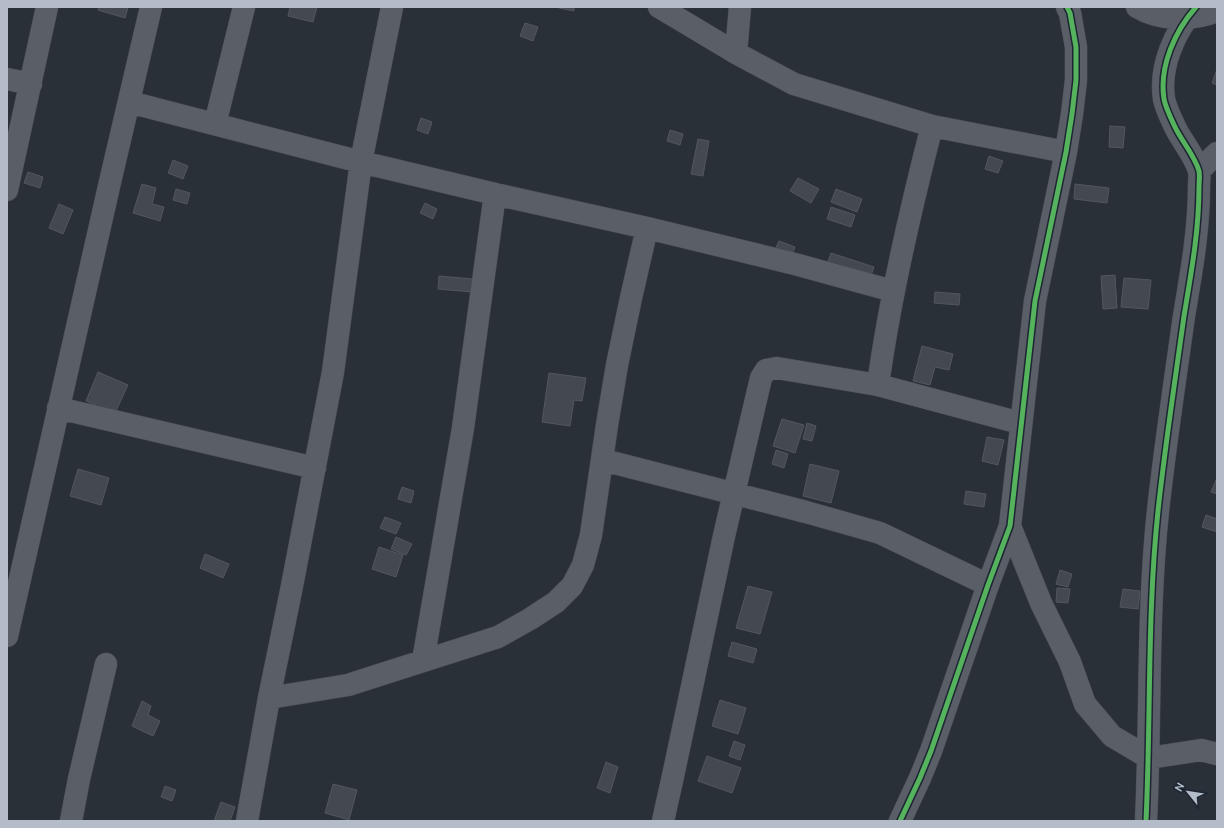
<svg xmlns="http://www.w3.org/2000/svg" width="1224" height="828" viewBox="0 0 1224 828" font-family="Ubuntu,sans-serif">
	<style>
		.building { fill: #444950; stroke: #52575f }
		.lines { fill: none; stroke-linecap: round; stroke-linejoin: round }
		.minor-casing { stroke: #484c53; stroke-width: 23 }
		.minor { stroke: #5a5e66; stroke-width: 22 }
		.cycleway-casing { stroke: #1d2633; stroke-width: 8 }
		.cycleway { stroke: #56b35d; stroke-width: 5 }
	</style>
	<rect width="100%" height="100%" fill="#2a3038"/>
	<path class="building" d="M99 7H128L125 18 98 10Z
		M290 7H317L313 22 288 16Z
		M559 7H574V11L559 8Z
		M525 23 538 27 533 41 520 36Z
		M1217 69V85L1212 83Z
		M421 118 432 122 428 134 417 130Z
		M1110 126 1125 127 1123 148 1109 147Z
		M670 130 683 134 680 145 667 141Z
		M698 139 709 141 703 176 691 174Z
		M989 156 1003 161 998 173 985 169Z
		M173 160 188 166 183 179 168 173Z
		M28 172 43 177 40 188 24 183Z
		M798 178 819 189 811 203 790 191Z
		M142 184 156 188 152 204 164 207 160 221 133 213Z
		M1075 184 1109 188 1107 203 1074 199Z
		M176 189 190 193 187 204 173 200Z
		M836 189 862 199 857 212 831 202Z
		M425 203 437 209 433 219 420 213Z
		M59 204 73 210 63 234 49 228Z
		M831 207 855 215 851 227 827 219Z
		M779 241 795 247 791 258 774 252Z
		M831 253 874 267 869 281 826 267Z
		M1115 275 1117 308 1103 309 1101 276Z
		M439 276 473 279 472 292 438 289Z
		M1124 278 1151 280 1148 309 1121 307Z
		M935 292 960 294 959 305 934 303Z
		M922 346 953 354 949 370 935 367 930 385 913 381Z
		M98 372 128 385 115 413 86 401Z
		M549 373 586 378 582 401 574 400 570 426 542 422Z
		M782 419 804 425 795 453 773 446Z
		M807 423 816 426 812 441 803 439Z
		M987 437 1004 440 998 465 982 461Z
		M776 450 788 454 784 468 772 464Z
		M810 464 839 471 831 503 803 496Z
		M78 469 109 478 101 505 70 496Z
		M1217 478V494L1211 492Z
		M402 487 414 491 411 503 398 499Z
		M966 491 986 494 984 507 964 504Z
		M1206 515 1217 519V532L1202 527Z
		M385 517 401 523 396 534 380 528Z
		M396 537 412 544 406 555 391 549Z
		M379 547 403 555 396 577 372 569Z
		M205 554 229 564 223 578 200 568Z
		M1060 570 1072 574 1068 587 1056 584Z
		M748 586 772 592 760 634 736 628Z
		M1057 588 1070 589 1068 603 1056 602Z
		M1123 589 1140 591 1138 609 1120 607Z
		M732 642 757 649 753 663 728 656Z
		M720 700 746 708 738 734 712 726Z
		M142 701 151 706 148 715 160 721 153 736 132 726Z
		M734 741 745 745 740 760 729 756Z
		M707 756 741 768 732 793 698 781Z
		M606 762 618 767 610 793 597 788Z
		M333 784 357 790 349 820 325 813Z
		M165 786 176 790 172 801 161 797Z
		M221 802 235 807 230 821H214Z"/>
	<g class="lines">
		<g class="minor-casing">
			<path id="minor" d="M659 7 736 53 794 84 932 126 1066 152
				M1137 7C1160 21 1193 21 1217 11
				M736 53 740 7
				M7 79 31 84
				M129 102 361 162 495 194 647 228 791 263 893 291
				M215 124 244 7
				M1199 171 1217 153
				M7 190 47 7
				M878 385C890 297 910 211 932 126
				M58 408 315 468
				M603 460 806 512 880 533 988 585
				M1010 526 1041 603 1070 662 1085 704 1112 736 1149 758 1201 750 1217 754
				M7 636 110 182 151 7
				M423 661 463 428 495 194
				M269 698 348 685 498 637 530 619 556 602 572 586 583 565 591 535 607 425 617 365 631 298 647 228
				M71 821 79 779 106 664
				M247 821 269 698 291 591 333 372 361 162 392 7
				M663 821 673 776 724 536 761 378 766 370 777 368 878 385 1020 423
				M900 821 920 778 931 751 988 585 1010 526 1035 301 1066 152 1072 114 1076 80V47L1070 13 1067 7
				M1146 821C1151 718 1147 614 1158 511 1165 446 1175 381 1184 316 1191 274 1199 231 1199 187 1199 182 1200 176 1199 171 1195 156 1181 140 1175 127 1171 118 1166 109 1164 99 1159 66 1175 31 1196 7"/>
		</g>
		<use href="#minor" class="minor"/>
		<g class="cycleway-casing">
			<path id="cycleway" d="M900 821 920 778 931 751 988 585 1010 526 1035 301 1066 152 1072 114 1076 80V47L1070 13 1067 7
				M1146 821C1151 718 1147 614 1158 511 1165 446 1175 381 1184 316 1191 274 1199 231 1199 187 1199 182 1200 176 1199 171 1195 156 1181 140 1175 127 1171 118 1166 109 1164 99 1159 66 1175 31 1196 7"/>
		</g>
		<use href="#cycleway" class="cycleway"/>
	</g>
	<rect width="1224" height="828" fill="none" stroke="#b4bcc9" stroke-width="16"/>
	<g transform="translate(1188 792) rotate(300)" stroke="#1d2633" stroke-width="3" paint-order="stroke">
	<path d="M0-3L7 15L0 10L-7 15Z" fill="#b4bcc9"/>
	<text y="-6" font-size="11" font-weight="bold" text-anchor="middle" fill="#b4bcc9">N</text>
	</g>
</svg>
